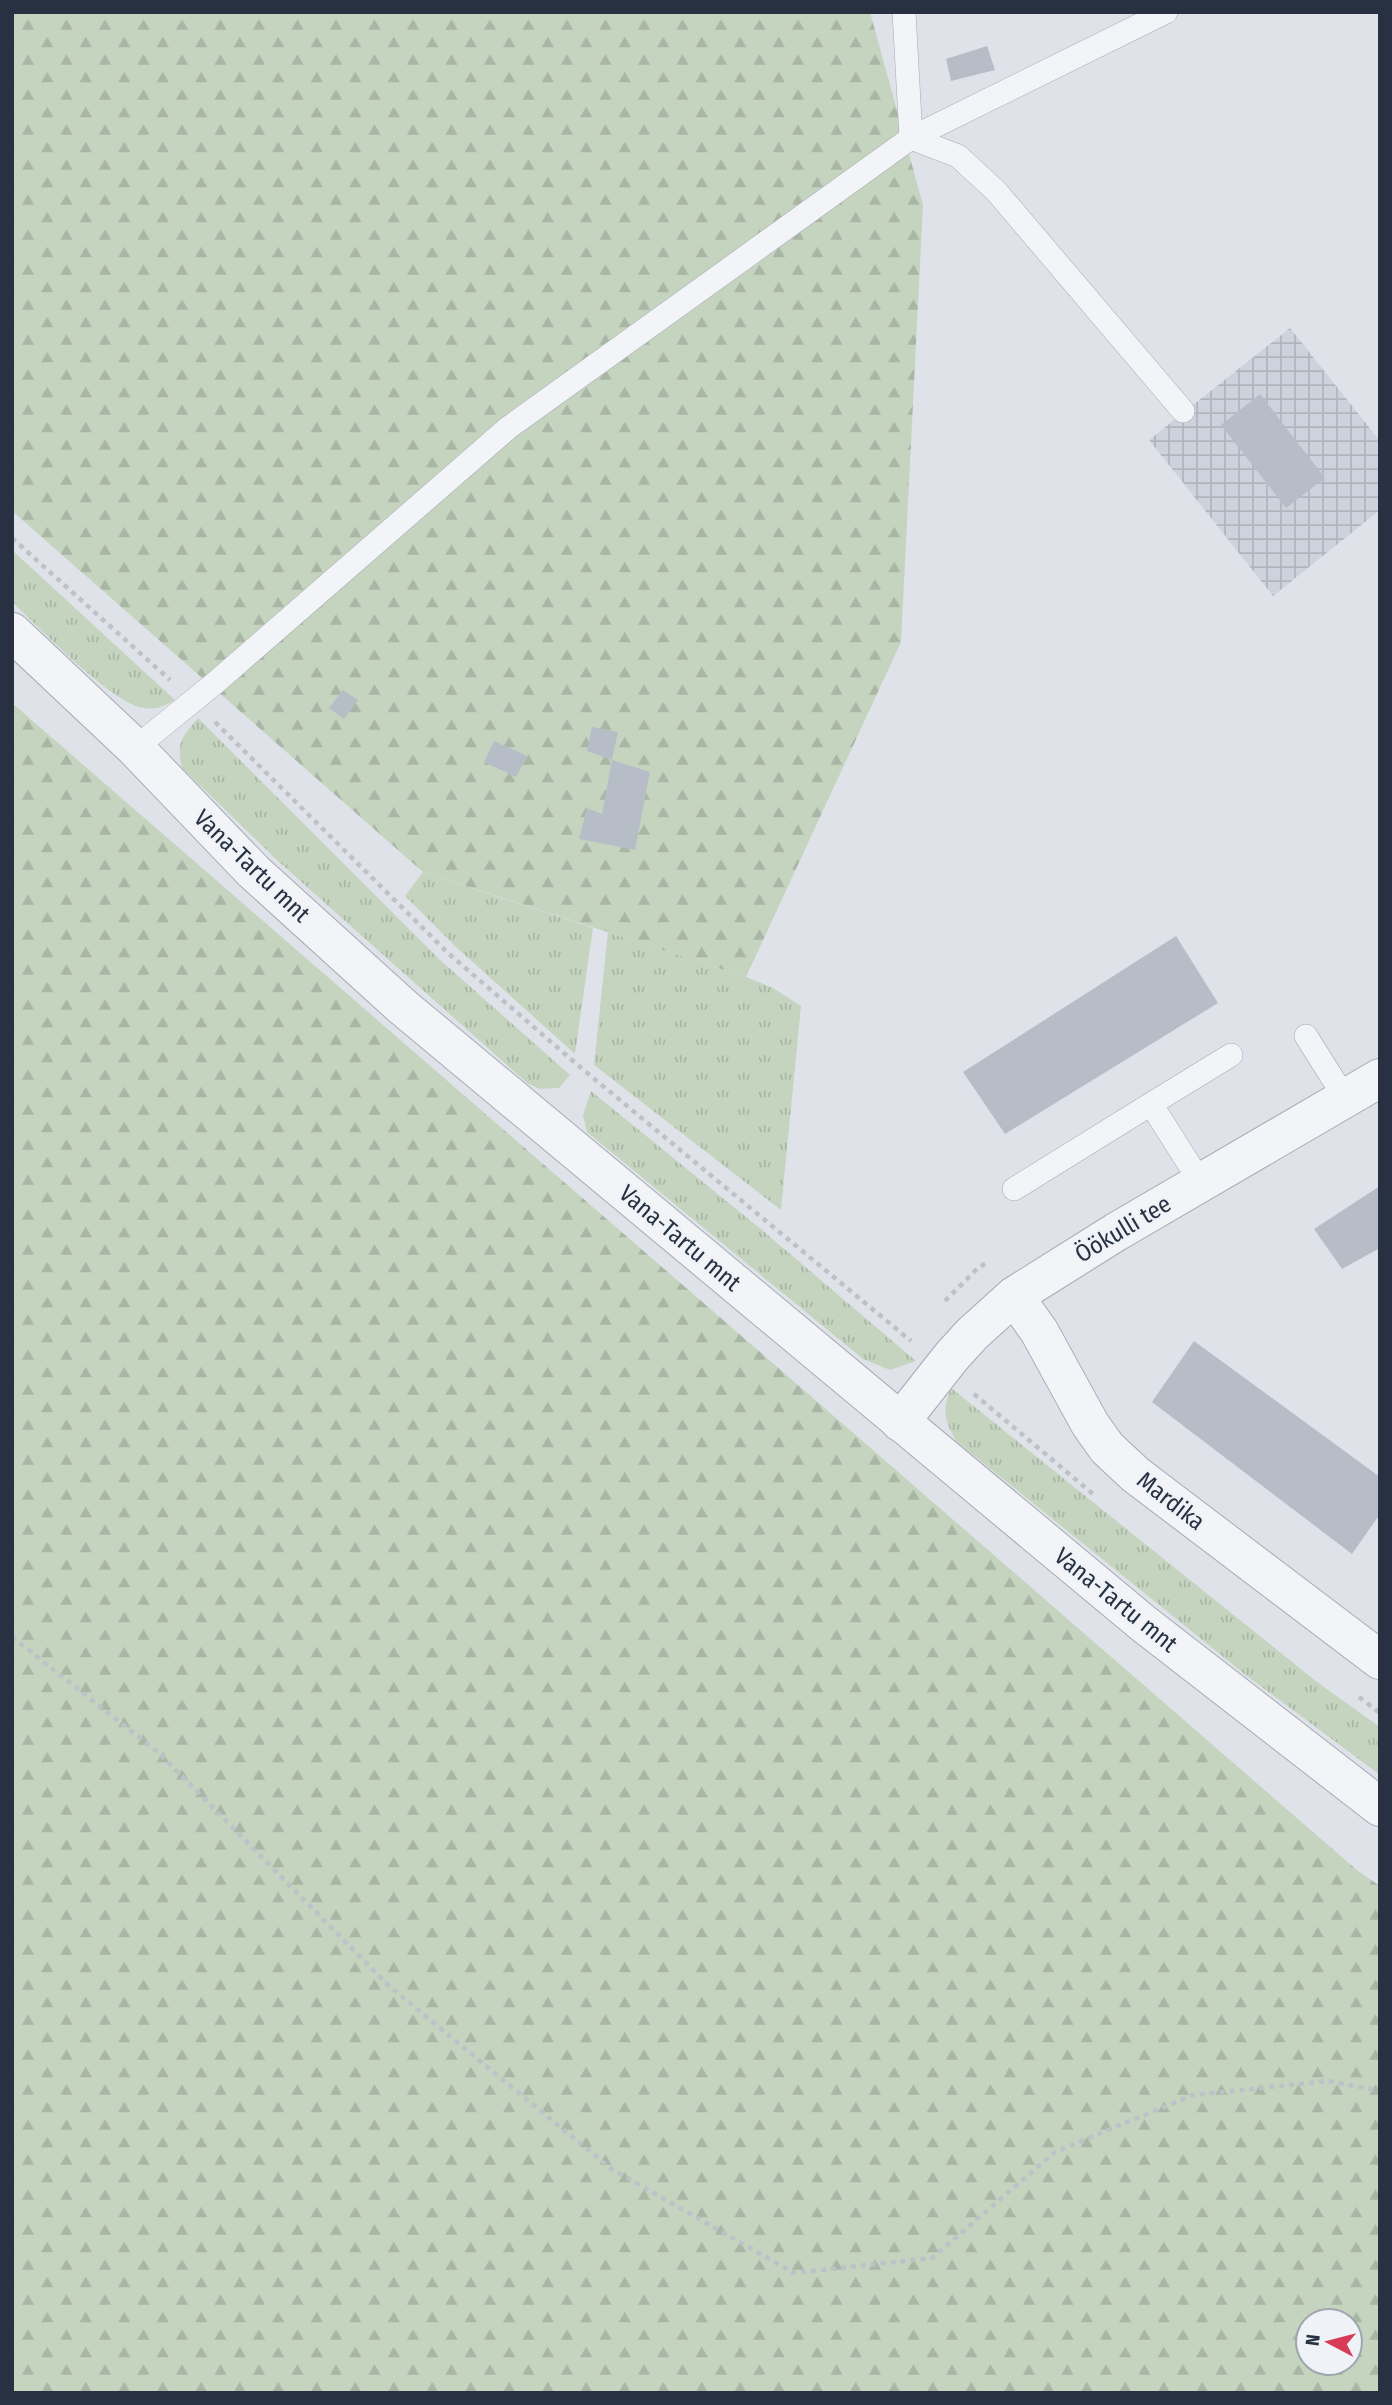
<svg xmlns="http://www.w3.org/2000/svg" width="1392" height="2405" viewBox="0 0 1392 2405" font-family="'Fira Sans Condensed',sans-serif">
	<style>
		.industrial { fill: url(#industrial-grid) }
		.grass { fill: url(#grass-tufts) }
		.forest { fill: url(#forest-firs); fill-rule: evenodd }
		.building { fill: #b6bdc7 }
		.lines { fill: none; stroke-linecap: round; stroke-linejoin: round }
		.service-casing { stroke: #a4aab4; stroke-width: 24 }
		.minor-casing { stroke: #a4aab4; stroke-width: 40 }
		.tertiary-casing { stroke: #a4aab4; stroke-width: 40 }
		.path { stroke: #bdc1c8; stroke-width: 4.5; stroke-dasharray: 5 5; stroke-linecap: butt }
		.service { stroke: #f2f4f7; stroke-width: 23 }
		.minor { stroke: #f2f4f7; stroke-width: 38 }
		.tertiary { stroke: #f2f4f7; stroke-width: 38 }
		.labels { text-anchor: middle; stroke-width: 5; stroke-linejoin: round; paint-order: stroke }
		.street-label { font-size: 24px; fill: #273142; stroke: #eff2f7 }
	</style>
	<defs>
		<pattern id="industrial-grid" width="8" height="8" patternUnits="userSpaceOnUse" patternTransform="scale(1.75)"><rect width="8" height="8" fill="#cdd2dc"/><path d="M0 4h8M4 0v8" fill="none" stroke="#b0b5be"/></pattern>
		<pattern id="grass-tufts" width="24" height="20" patternUnits="userSpaceOnUse" patternTransform="scale(1.75)"><rect width="24" height="20" fill="#c5d4bf"/><path d="M3 7l-1-3M5 7V3M7 7l1-3M15 17l-1-3M17 17v-4M19 17l1-3" fill="none" stroke="#a9b6a5"/></pattern>
		<pattern id="forest-firs" width="22" height="20" patternUnits="userSpaceOnUse" patternTransform="scale(1.75)"><rect width="22" height="20" fill="#c5d4bf"/><path d="M5 1l3.5 6h-7zM16 11l3.5 6h-7z" fill="#a9b6a5"/></pattern>
	</defs>
	<rect width="100%" height="100%" fill="#dfe3e9"/>
	<path class="industrial" d="M1290 328 1380 441V510L1273 596 1149 440Z"/>
	<path class="grass" d="M12 550 175 700C164 706 157 710 144 708 112 704 39 627 12 602Z
		M198 718 439 959 570 1075 559 1088 540 1089 527 1083 279 862 182 768C176 742 182 737 198 718Z
		M423 872 593 928 575 1054 457 948 405 896Z
		M608 932 746 977 773 988 801 1006 781 1210 594 1065Z
		M591 1091 762 1230 916 1361 890 1370 863 1359 587 1132 583 1115Z
		M951 1388 1317 1682 1380 1727V1775L1247 1676 956 1441C944 1419 942 1411 951 1388Z"/>
	<path class="forest" d="M12 12H870L923 205 901 642 746 977 423 872 12 511Z
		M12 703 1358 1871 1380 1886V2393H12ZM1308 2321H1350V2363H1308Z"/>
	<path class="building" d="M987 46 995 70 951 81 946 59Z
		M1260 394 1325 478 1286 508 1221 425Z
		M343 690 358 700 344 719 329 708Z
		M592 727 618 732 612 760 587 751Z
		M494 741 527 756 516 777 484 762Z
		M612 760 650 772 635 850 579 839 587 808 602 814Z
		M1176 936 1218 1003 1005 1134 963 1072Z
		M1380 1186V1248L1342 1269 1314 1229Z
		M1194 1341 1380 1477V1514L1352 1554 1152 1402Z"/>
	<g class="lines">
		<g class="service-casing">
			<path id="service" d="M904 12 911 138 1166 12
				M135 748 215 683 508 428 911 138 958 156 996 191 1183 411
				M1306 1036 1345 1098
				M1151 1104 1231 1055
				M1014 1189 1151 1104 1201 1183"/>
		</g>
		<g class="minor-casing">
			<path id="minor" d="M1014 1296 1039 1331 1090 1424 1107 1448 1136 1475 1380 1660
				M900 1422 952 1356 972 1334 1014 1296 1116 1232 1380 1078"/>
		</g>
		<g class="tertiary-casing">
			<path id="tertiary" d="M12 632 135 748 253 871 404 1008 1144 1624 1380 1807"/>
		</g>
		<path class="path" d="M12 538 170 680
			M215 722 448 953 580 1067 911 1341
			M945 1301 978 1268 988 1262
			M974 1394 1093 1494
			M12 1637 159 1753 389 1986 610 2168 794 2273 932 2258 1055 2152 1193 2095 1329 2081 1380 2091
			M1359 1697 1380 1713"/>
		<use href="#service" class="service"/>
		<use href="#minor" class="minor"/>
		<use href="#tertiary" class="tertiary"/>
	</g>
	<g class="labels">
		<g class="street-label">
			<text transform="translate(252 866) rotate(44)" y="8">Vana-Tartu mnt</text>
			<text transform="translate(1123 1229) rotate(-31)" y="8">Öökulli tee</text>
			<text transform="translate(680 1238) rotate(40)" y="8">Vana-Tartu mnt</text>
			<text transform="translate(1171 1501) rotate(38)" y="8">Mardika</text>
			<text transform="translate(1116 1600) rotate(39)" y="8">Vana-Tartu mnt</text>
		</g>
	</g>
	<rect width="1392" height="2405" fill="none" stroke="#273142" stroke-width="28"/>
	<g transform="translate(1329 2342) rotate(277)"><circle r="33" fill="#eff2f7" stroke="#9fa5af" stroke-width="2"/>
	<path d="M0-5L12 26L0 18L-12 26Z" fill="#d83b57"/>
	<text y="-10" font-size="19" font-weight="bold" text-anchor="middle" fill="#273142">N</text>
	</g>
</svg>
